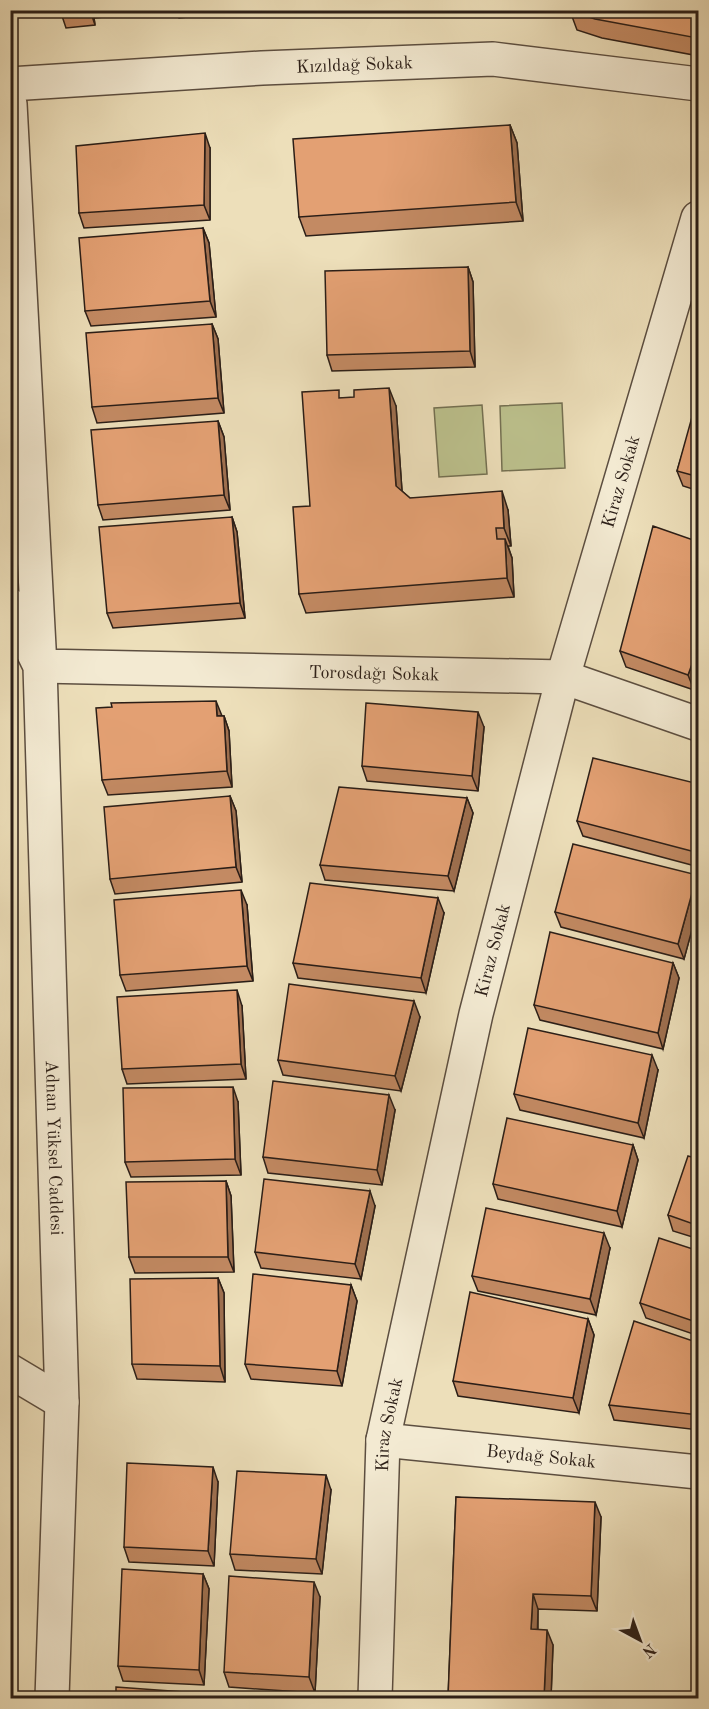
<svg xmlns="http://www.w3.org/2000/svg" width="709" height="1709" viewBox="0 0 709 1709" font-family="'Old Standard TT',serif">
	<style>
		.green { fill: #bcc18d; stroke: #747052; stroke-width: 1.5 }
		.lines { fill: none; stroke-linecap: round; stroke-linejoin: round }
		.minor-casing { stroke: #5c4e40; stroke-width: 36 }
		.minor { stroke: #f3ead2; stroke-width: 33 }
		.wall { fill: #c38a63; stroke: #2b1e17; stroke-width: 1.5 }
		.shaded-wall { fill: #9f7050; stroke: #2b1e17; stroke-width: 1.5 }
		.building { fill: #e3a073; stroke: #2b1e17; stroke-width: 1.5 }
		.labels { text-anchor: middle; stroke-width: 5; stroke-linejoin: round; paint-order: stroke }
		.street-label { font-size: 18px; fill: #2b1e17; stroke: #f3ead2 }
	</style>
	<rect width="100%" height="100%" fill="#eddfba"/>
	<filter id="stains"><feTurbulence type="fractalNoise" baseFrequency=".00333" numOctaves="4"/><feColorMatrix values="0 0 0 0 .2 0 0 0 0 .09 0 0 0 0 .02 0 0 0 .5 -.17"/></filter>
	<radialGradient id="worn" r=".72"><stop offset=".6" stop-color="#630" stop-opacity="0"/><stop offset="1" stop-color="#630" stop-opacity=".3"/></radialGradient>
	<path class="green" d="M562 403 565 468 502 471 500 406Z
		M482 405 487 474 439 477 434 408Z"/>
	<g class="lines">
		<g class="minor-casing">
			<g id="minor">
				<path id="s1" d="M10 84 262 68 493 59 698 84"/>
				<path id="s2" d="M10 104 40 666 563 677 698 724"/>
				<path id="s3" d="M10 605 40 666 62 1402 52 1698"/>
				<path d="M10 1371 62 1402"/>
				<path id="s4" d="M383 1440 698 1472"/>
				<path id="s5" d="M375 1698 383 1440 476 1014 563 677 698 218"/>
			</g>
		</g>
		<use href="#minor" class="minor"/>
	</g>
	<path class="wall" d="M60 10H144L145 13 94 18 95 25 66 28Z
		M176 10H254L179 18Z
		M699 10V56L602 38 577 30 570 11Z
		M510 125 517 143 523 221 306 236 299 217Z
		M210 148V220L84 228 79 213Z
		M203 228 209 243 216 317 91 326 85 311Z
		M468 267 473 282 475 367 332 371 327 355Z
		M212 324 218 339 224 413 97 423 92 407Z
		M341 398 396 406 402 491 410 498 508 510 511 546H508L512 558 514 597 306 613 299 594 310 506Z
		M699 399V491L683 486 677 471Z
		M218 421 224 437 230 510 103 520 98 505Z
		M232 517 237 532 245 618 113 628 107 613Z
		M699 542V676L694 690 626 667 620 651Z
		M222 716H224L229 731 232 787 108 795 102 780Z
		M484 727 478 791 367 781 362 766Z
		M699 784V867L583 836 577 821Z
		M230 796 236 811 242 882 115 894 110 879Z
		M467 798 473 813 454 891 325 880 320 865Z
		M697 875 699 880V904L684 959 561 927 555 912Z
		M247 905 253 981 126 991 120 975Z
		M444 913 426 993 298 978 293 963Z
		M673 963 679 978 663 1049 540 1020 534 1005Z
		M242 1006 246 1079 127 1084 122 1069Z
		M420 1017 401 1091 283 1075 278 1060Z
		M658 1070 644 1138 520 1110 514 1094Z
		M238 1102 241 1175 131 1177 125 1162Z
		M395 1110 382 1185 268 1173 263 1157Z
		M633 1145 638 1160 622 1227 498 1199 493 1184Z
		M699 1159V1239L673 1231 668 1215Z
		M226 1181 231 1196 234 1272 135 1273 129 1257Z
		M375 1206 361 1279 261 1268 255 1252Z
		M610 1248 596 1315 478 1291 472 1276Z
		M699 1251V1336L646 1318 640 1303Z
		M218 1278 224 1293 225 1382 137 1379 132 1364Z
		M351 1285 357 1301 342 1386 251 1379 245 1364Z
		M588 1319 594 1335 579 1413 458 1396 453 1381Z
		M699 1343V1430L614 1420 609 1405Z
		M218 1482 214 1566 129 1562 124 1547Z
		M331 1490 322 1574 235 1570 230 1554Z
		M456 1497 601 1517 597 1611 538 1609V1630L553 1645 551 1698H448Z
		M203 1574 209 1589 204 1685 123 1681 118 1666Z
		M320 1597 315 1693 229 1687 224 1672Z"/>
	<path class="shaded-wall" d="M90 10H92L94 18 95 25Z
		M510 125 517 143 523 221 516 202Z
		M205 133 210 148V220L204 205Z
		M203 228 209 243 216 317 210 301Z
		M468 267 473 282 475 367 470 351Z
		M212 324 218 339 224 413 218 398Z
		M389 388 396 406 403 505 396 486Z
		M218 421 224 437 230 510 224 495Z
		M502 491 508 510 511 546 504 528Z
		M232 517 237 532 245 618 240 603Z
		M505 539 512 558 514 597 507 578Z
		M699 645V676L694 690 688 675Z
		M216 701 222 716H217Z
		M478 712 484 727 478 791 472 776Z
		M224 716 229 731 232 787 227 771Z
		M230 796 236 811 242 882 236 867Z
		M467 798 473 813 454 891 448 876Z
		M697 875 699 880V904L684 959 678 944Z
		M241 890 247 905 253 981 247 966Z
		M438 898 444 913 426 993 421 978Z
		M673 963 679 978 663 1049 658 1033Z
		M237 990 242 1006 246 1079 241 1064Z
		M414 1001 420 1017 401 1091 395 1076Z
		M652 1055 658 1070 644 1138 638 1123Z
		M233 1087 238 1102 241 1175 235 1159Z
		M389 1095 395 1110 382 1185 377 1170Z
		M633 1145 638 1160 622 1227 617 1211Z
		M226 1181 231 1196 234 1272 228 1257Z
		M370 1191 375 1206 361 1279 355 1264Z
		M604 1233 610 1248 596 1315 590 1299Z
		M218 1278 224 1293 225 1382 220 1366Z
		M351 1285 357 1301 342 1386 337 1371Z
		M588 1319 594 1335 579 1413 573 1398Z
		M213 1467 218 1482 214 1566 208 1551Z
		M326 1475 331 1490 322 1574 316 1559Z
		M595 1502 601 1517 597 1611 591 1596Z
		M203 1574 209 1589 204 1685 199 1670Z
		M314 1582 320 1597 315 1693 309 1677Z
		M533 1594 538 1609 537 1645 531 1629Z
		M547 1630 553 1645 551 1698H544Z"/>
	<path class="building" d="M60 10H80L60 12Z
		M570 10H699V33L697 38 595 19 570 11Z
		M510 125 516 202 299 217 293 139Z
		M205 133 204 205 79 213 76 146Z
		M203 228 210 301 85 311 79 238Z
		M468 267 470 351 327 355 325 271Z
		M212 324 218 398 92 407 86 333Z
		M389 388 396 486 410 498 502 491 504 528H496L497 539H505L507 578 299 594 293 507 310 506 302 392 339 390V398L354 397V390Z
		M697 399H699V477L677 471Z
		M218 421 224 495 98 505 91 430Z
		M232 517 240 603 107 613 99 527Z
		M653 526 699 542V645L688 675 620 651Z
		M216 701 217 716H224L227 771 102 780 96 708 112 707 111 703Z
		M366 703 478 712 472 776 362 766Z
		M593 758 699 784V853L577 821Z
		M339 787 467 798 448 876 320 865Z
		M230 796 236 867 110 879 104 807Z
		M573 844 697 875 678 944 555 912Z
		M310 883 438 898 421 978 293 963Z
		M241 890 247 966 120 975 114 900Z
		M550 932 673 963 658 1033 534 1005Z
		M289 984 414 1001 395 1076 278 1060Z
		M237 990 241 1064 122 1069 117 997Z
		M528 1028 652 1055 638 1123 514 1094Z
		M273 1081 389 1095 377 1170 263 1157Z
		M233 1087 235 1159 125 1162 123 1088Z
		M507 1118 633 1145 617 1211 493 1184Z
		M688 1156 699 1159V1226L668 1215Z
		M264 1179 370 1191 355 1264 255 1252Z
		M226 1181 228 1257H129L126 1182Z
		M486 1208 604 1233 590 1299 472 1276Z
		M659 1238 699 1251V1323L640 1303Z
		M253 1274 351 1285 337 1371 245 1364Z
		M218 1278 220 1366 132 1364 130 1279Z
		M470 1292 588 1319 573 1398 453 1381Z
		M634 1321 699 1343V1415L609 1405Z
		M127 1463 213 1467 208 1551 124 1547Z
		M237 1471 326 1475 316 1559 230 1554Z
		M456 1497 595 1502 591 1596 533 1594 531 1629 547 1630 544 1698H448Z
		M122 1569 203 1574 199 1670 118 1666Z
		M229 1576 314 1582 309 1677 224 1672Z
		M116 1687 198 1693V1698H116Z
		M220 1693 285 1698H220Z"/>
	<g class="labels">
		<g class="street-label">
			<text dy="6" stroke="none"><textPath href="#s1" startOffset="345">Kızıldağ Sokak</textPath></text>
			<text dy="6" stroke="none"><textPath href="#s5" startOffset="1246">Kiraz Sokak</textPath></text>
			<text dy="6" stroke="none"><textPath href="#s2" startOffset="897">Torosdağı Sokak</textPath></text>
			<text dy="6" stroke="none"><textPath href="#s5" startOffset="760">Kiraz Sokak</textPath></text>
			<text dy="6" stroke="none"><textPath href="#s3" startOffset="550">Adnan Yüksel Caddesi</textPath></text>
			<text dy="6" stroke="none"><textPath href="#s5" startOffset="274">Kiraz Sokak</textPath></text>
			<text dy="6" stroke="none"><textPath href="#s4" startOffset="159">Beydağ Sokak</textPath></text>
		</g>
	</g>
	<rect width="709" height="1709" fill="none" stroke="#eddfba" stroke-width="36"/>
	<rect x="12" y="12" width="685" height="1685" fill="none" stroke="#2b1e17" stroke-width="3"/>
	<rect x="18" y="18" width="673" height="1673" fill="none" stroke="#2b1e17" stroke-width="1.5"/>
	<g transform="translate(640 1640) rotate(139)" stroke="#f3ead2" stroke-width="4.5" paint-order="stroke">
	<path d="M0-4.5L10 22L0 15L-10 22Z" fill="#2b1e17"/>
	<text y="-9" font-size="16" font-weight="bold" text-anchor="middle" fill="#2b1e17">N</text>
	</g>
	<rect width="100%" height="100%" filter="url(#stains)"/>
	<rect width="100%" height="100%" fill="url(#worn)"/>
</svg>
